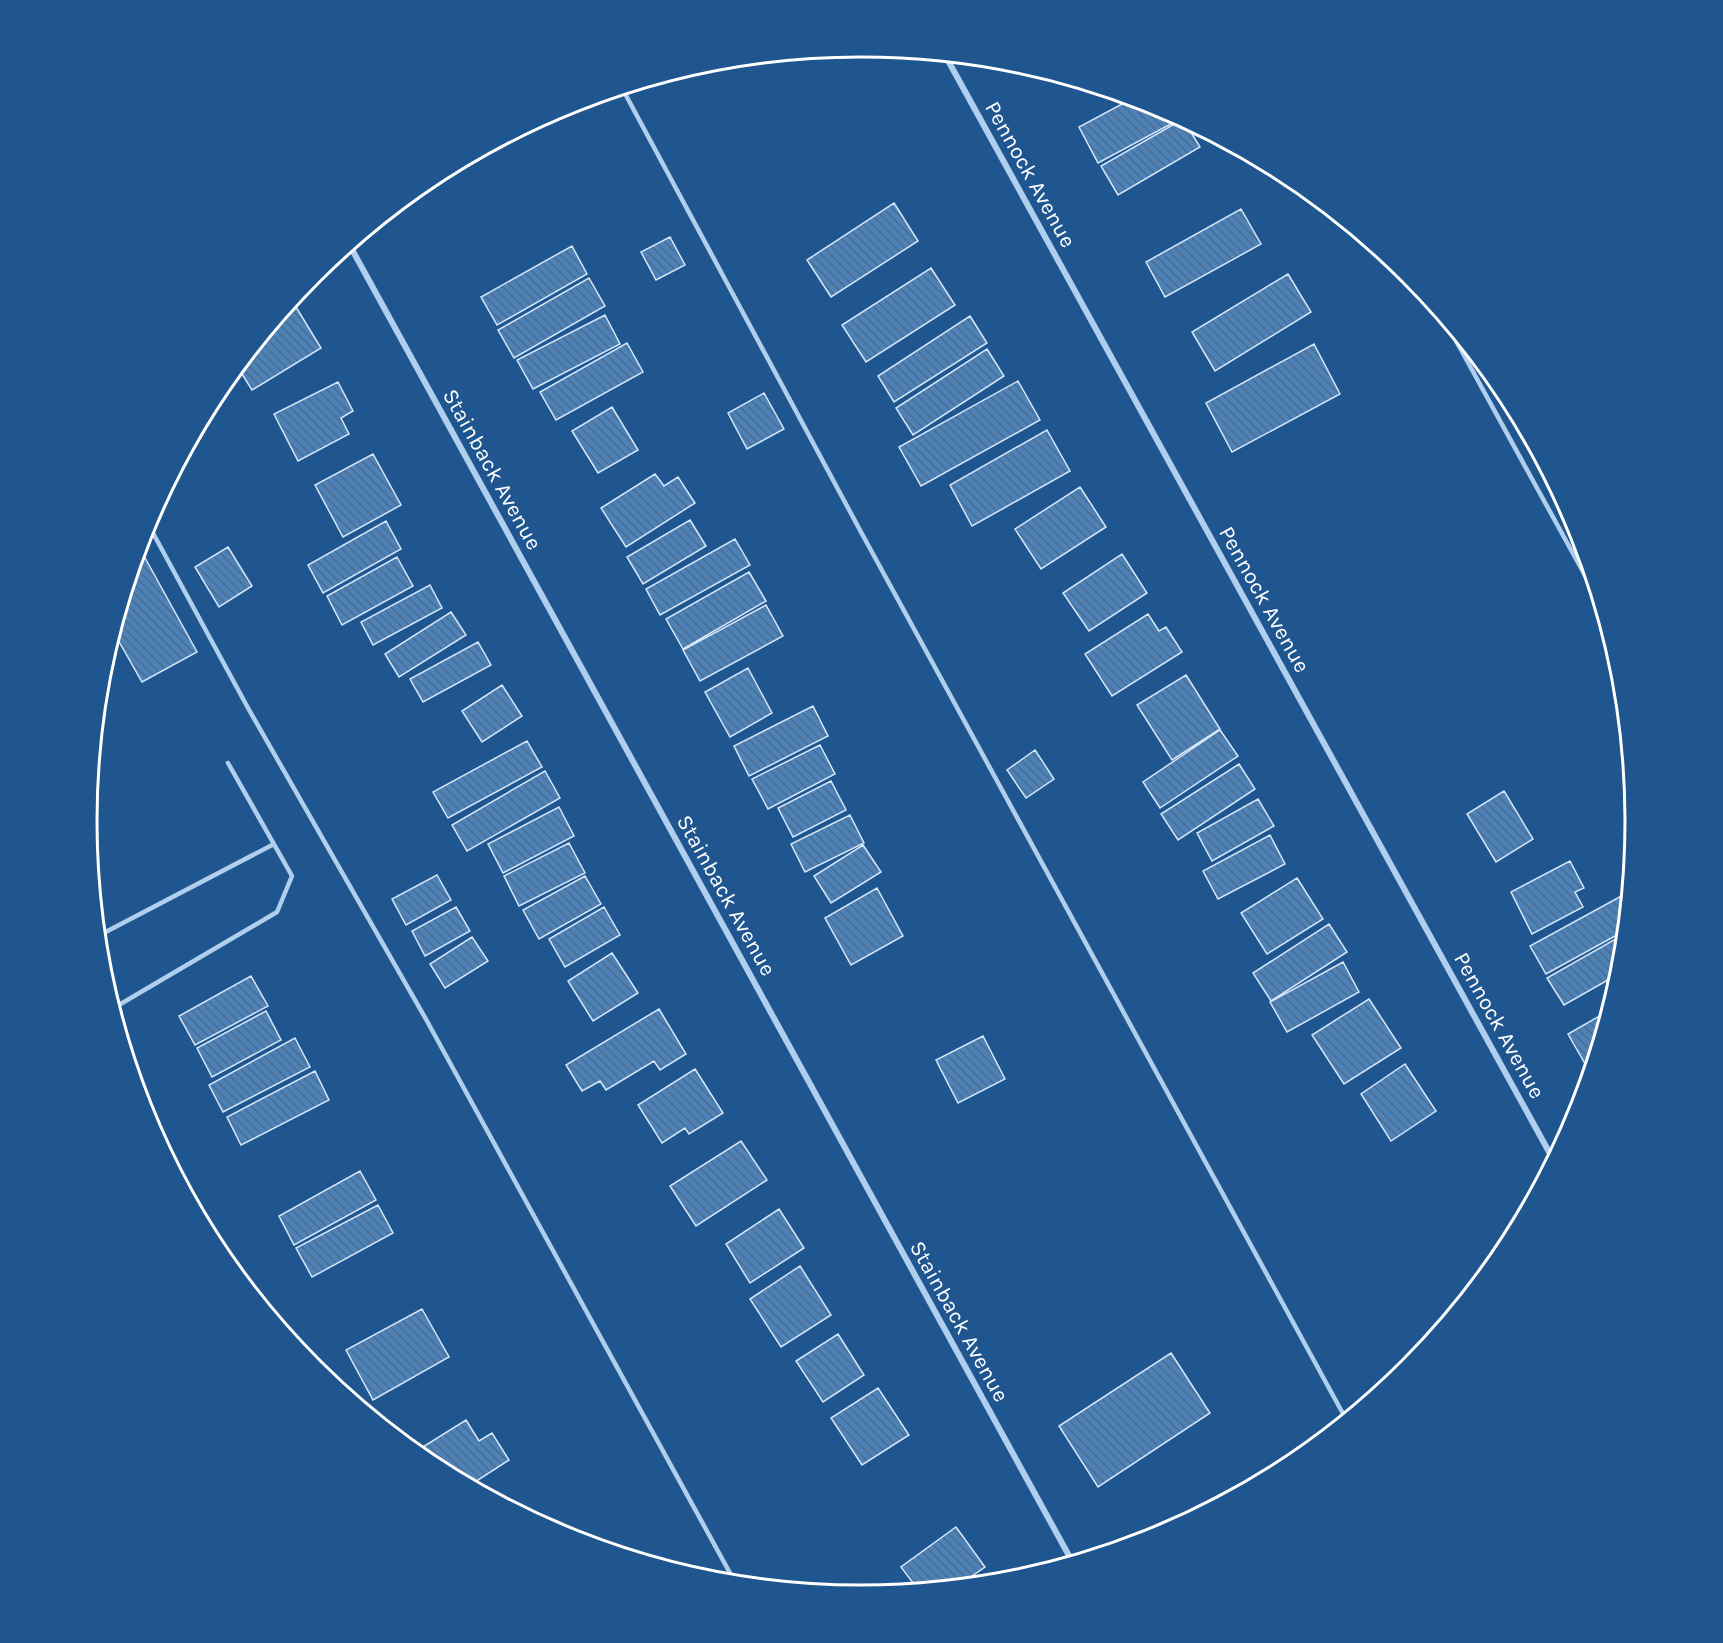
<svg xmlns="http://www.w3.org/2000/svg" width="1723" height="1643" viewBox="0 0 1723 1643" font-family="Karla,sans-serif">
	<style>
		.building { fill: url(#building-back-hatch); stroke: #d5e7f9; stroke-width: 1.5 }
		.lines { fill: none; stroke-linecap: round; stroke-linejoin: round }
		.lane { stroke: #b0ceed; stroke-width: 4.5 }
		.street { stroke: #b0ceed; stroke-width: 6 }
		.labels { text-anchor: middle; stroke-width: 6; stroke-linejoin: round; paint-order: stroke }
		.street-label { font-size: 22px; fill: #fff; stroke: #205690 }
		.rim { fill: none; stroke: #fff; stroke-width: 3 }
	</style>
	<defs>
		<pattern id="building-back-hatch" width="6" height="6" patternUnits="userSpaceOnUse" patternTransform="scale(1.5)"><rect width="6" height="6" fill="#4d82b8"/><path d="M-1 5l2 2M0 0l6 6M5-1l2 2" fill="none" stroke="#4d6c8d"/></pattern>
	</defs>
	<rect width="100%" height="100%" fill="#205690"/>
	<path class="building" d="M1133 98 1158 106 1182 118 1098 163 1079 127Z
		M1183 119 1200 147 1118 195 1101 166Z
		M894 203 918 241 831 297 807 260Z
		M1241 209 1261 244 1165 297 1146 262Z
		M670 237 685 265 656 280 641 252Z
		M572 246 587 274 497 325 481 297Z
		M931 268 955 305 866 362 842 325Z
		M1288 274 1311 312 1215 371 1192 332Z
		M589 278 605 306 514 358 498 330Z
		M296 307 321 348 252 390 237 366 276 320Z
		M605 315 620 344 533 389 517 360Z
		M970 316 987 343 894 402 878 376Z
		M627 343 643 372 556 420 540 392Z
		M1314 344 1340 394 1232 452 1206 403Z
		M987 349 1004 376 913 435 896 408Z
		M1018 381 1040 420 921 486 899 447Z
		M338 382 353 411 341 418 349 434 298 461 274 414Z
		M764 393 784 429 747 449 728 413Z
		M612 407 638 450 598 473 572 431Z
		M1047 430 1070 471 972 526 950 485Z
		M373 454 401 505 343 537 315 485Z
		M655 474 664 486 678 477 695 503 626 547 601 508Z
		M1080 487 1106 527 1041 569 1015 529Z
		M690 520 706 546 643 584 627 557Z
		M386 521 401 549 323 593 308 565Z
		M735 539 750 565 660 615 646 589Z
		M139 547 197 652 142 682 113 631Z
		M228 547 252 586 219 607 195 567Z
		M1122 554 1147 593 1089 631 1063 593Z
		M397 557 413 586 342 625 327 596Z
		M749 572 766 601 683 649 666 619Z
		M430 585 442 608 373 645 361 622Z
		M766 605 783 636 700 681 683 650Z
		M451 612 466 635 399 677 385 654Z
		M1148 614 1159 631 1166 627 1182 652 1112 696 1085 654Z
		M478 642 491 665 423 702 410 679Z
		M748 668 772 713 730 737 705 692Z
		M1186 675 1220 729 1172 760 1137 705Z
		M502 685 522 716 482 742 462 711Z
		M813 706 828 736 749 776 734 746Z
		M1220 730 1238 756 1160 808 1143 782Z
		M527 741 542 767 448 818 433 792Z
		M820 745 835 774 768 809 752 779Z
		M1035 750 1054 779 1026 798 1007 770Z
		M1239 764 1255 789 1178 840 1161 814Z
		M545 771 560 798 467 851 452 825Z
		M831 781 846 810 793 837 778 808Z
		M1504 791 1533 839 1496 862 1467 814Z
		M1258 799 1274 826 1212 861 1197 833Z
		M559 807 574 836 503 873 488 844Z
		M850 815 864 843 805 872 791 844Z
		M1270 835 1285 864 1218 899 1203 871Z
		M569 843 585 873 519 906 504 876Z
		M863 845 881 872 831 903 814 876Z
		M1570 861 1584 888 1575 892 1583 907 1532 934 1511 892Z
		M437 875 451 900 406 925 392 899Z
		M585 876 601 904 539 939 523 910Z
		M1297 878 1323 919 1267 954 1241 913Z
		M877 888 903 936 851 965 825 918Z
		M1625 894 1629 900 1626 930 1546 974 1530 946Z
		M456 907 470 931 425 956 412 931Z
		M604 907 620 935 565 967 549 939Z
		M1329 924 1347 952 1271 1001 1253 973Z
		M1626 933 1622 972 1564 1005 1547 978Z
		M472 937 488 961 445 988 430 964Z
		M612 953 638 993 593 1021 568 981Z
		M1343 962 1359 992 1287 1032 1270 1002Z
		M251 976 268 1006 195 1045 179 1016Z
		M1369 999 1401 1048 1344 1084 1312 1035Z
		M659 1009 686 1054 660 1070 654 1061 606 1090 600 1081 582 1091 566 1065Z
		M1610 1010 1591 1074 1568 1034Z
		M266 1011 281 1040 212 1077 197 1048Z
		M983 1036 1005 1079 958 1103 936 1060Z
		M295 1038 310 1067 223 1112 209 1085Z
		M1405 1064 1436 1111 1391 1141 1361 1094Z
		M695 1069 723 1113 689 1134 685 1128 662 1143 638 1105Z
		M315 1071 329 1100 241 1145 227 1117Z
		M741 1141 767 1180 696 1226 670 1186Z
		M360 1171 376 1200 294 1245 279 1216Z
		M378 1205 393 1233 312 1277 296 1248Z
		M779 1209 804 1248 750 1283 726 1244Z
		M800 1266 831 1315 781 1347 750 1299Z
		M422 1309 449 1357 373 1400 346 1350Z
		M838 1334 864 1375 823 1402 796 1361Z
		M1171 1353 1210 1413 1098 1487 1059 1426Z
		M878 1388 909 1435 862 1465 831 1418Z
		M466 1420 479 1441 492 1433 509 1460 469 1486 431 1466 425 1461 418 1450Z
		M1269 1469 1273 1476 1160 1536 1156 1528Z
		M956 1527 985 1567 956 1587 919 1591 901 1567Z"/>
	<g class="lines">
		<path class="lane" d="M622 88 861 532 1347 1421
			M1438 308 1603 608
			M147 522 248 708 427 1021 736 1584
			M98 936 274 844
			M112 1009 277 912 292 876 228 763"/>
		<path class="street" d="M945 55 1554 1161
			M349 244 1073 1563"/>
	</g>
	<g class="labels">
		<g class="street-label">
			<text transform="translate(1031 174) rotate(61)" y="8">Pennock Avenue</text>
			<text transform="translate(493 469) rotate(61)" y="8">Stainback Avenue</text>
			<text transform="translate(1265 599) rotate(61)" y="8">Pennock Avenue</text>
			<text transform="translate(727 895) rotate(61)" y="8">Stainback Avenue</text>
			<text transform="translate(1500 1025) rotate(61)" y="8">Pennock Avenue</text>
			<text transform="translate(960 1321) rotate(61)" y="8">Stainback Avenue</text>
		</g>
	</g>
	<path d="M0 0H1723V1643H0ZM97 821a764 764 0 1 1 1528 0a764 764 0 1 1-1528 0Z" fill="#205690" fill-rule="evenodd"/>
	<path class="rim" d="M97 821a764 764 0 1 1 1528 0a764 764 0 1 1-1528 0Z"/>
</svg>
